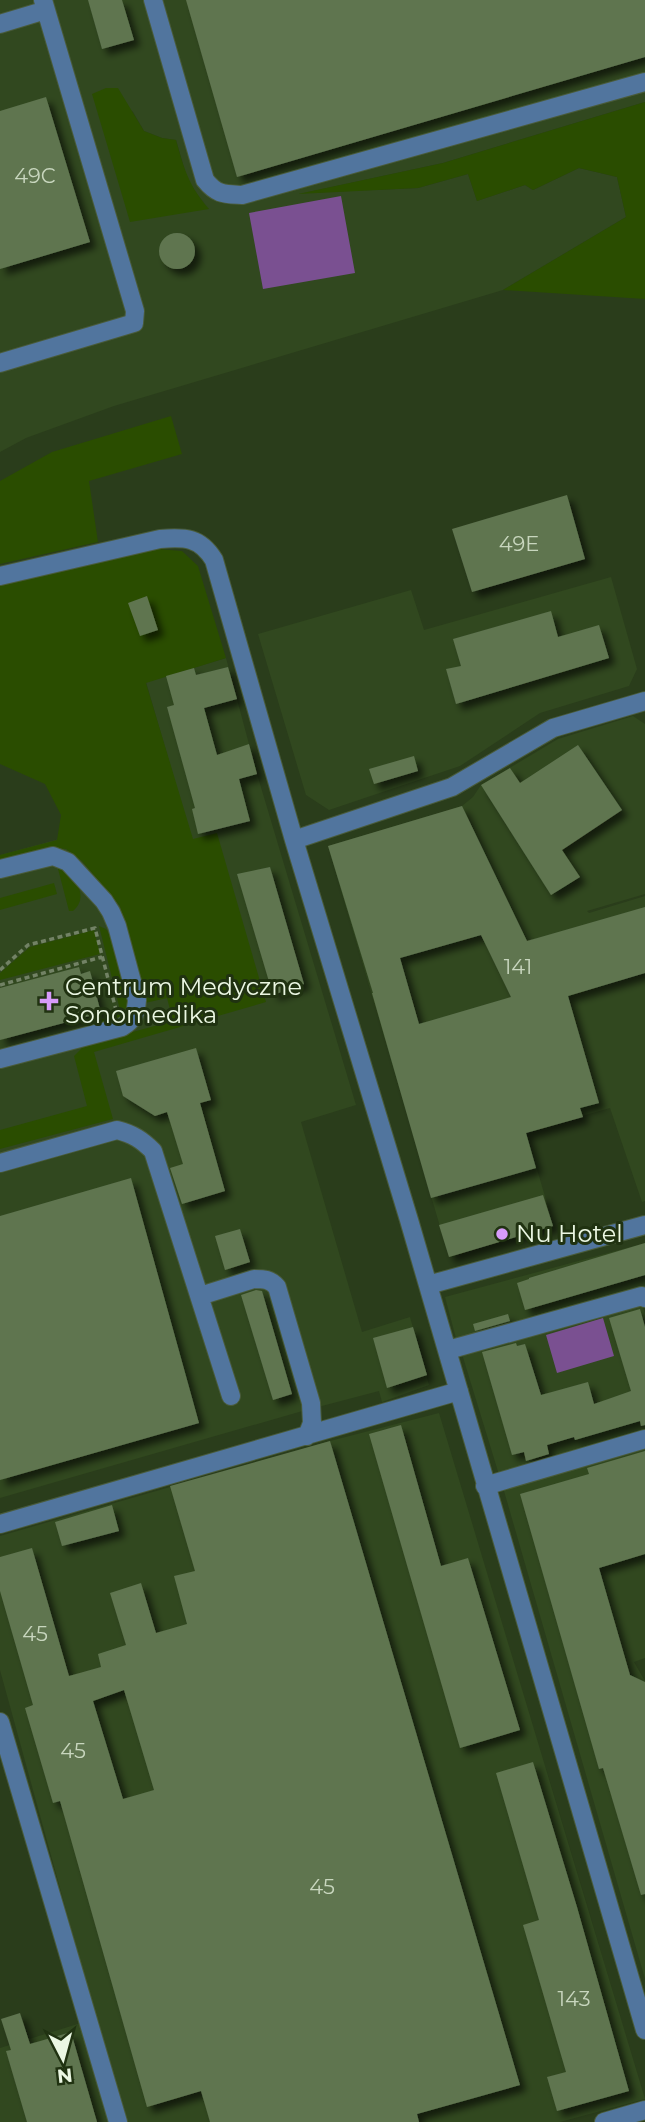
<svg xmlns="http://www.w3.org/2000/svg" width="645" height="2122" viewBox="0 0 645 2122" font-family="Montserrat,sans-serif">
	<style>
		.built { fill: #31481f; fill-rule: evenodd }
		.green { fill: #2a4d00 }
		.water { fill: #7a5091 }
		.building { fill: #5f7450; fill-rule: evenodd; filter: url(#shadow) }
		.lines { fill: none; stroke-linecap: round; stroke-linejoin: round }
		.minor-casing { stroke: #495b3b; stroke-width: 20 }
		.path { stroke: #728265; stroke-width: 3.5; stroke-dasharray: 5 3.5; stroke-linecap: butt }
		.minor { stroke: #51759e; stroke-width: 18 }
		.poi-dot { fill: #d79bf9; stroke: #203211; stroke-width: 2.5 }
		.labels { text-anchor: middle; stroke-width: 6; stroke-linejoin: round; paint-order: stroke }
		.number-label { font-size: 21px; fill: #c8d6be }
		.poi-label { font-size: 24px; fill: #ebf7e3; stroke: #203211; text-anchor: start }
	</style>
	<defs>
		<filter id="shadow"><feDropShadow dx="6" dy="6" stdDeviation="3.5" flood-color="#0009"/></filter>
	</defs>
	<rect width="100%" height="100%" fill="#2a3d1b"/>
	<path class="built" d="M0 0H645V102L443 163 304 193 418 188 468 174 477 201 525 185 533 190 579 168 617 177 626 217 503 290 114 406 26 438 0 452ZM106 88 133 112 144 131 162 138 176 140 187 178 196 193 209 209Z
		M611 577 637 669 629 686 540 713 460 766 329 810 306 795 258 634 411 590 424 630Z
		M226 658 257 774 356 1105 301 1122 362 1332 410 1317 429 1385 382 1402 379 1391 299 1412 0 1498V855L182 806 146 682Z
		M633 716 645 724V894L587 911 589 913 645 896V1201L642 1202 610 1108 526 1132 554 1227 449 1257 328 846 462 806 473 797 481 785 558 739Z
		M645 1243V1294L457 1342 445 1297Z
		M641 1301 645 1314V1658L634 1662 645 1681V1979L504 1491 462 1354Z
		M439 1413 645 2099 560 2122H128L96 2019 0 1670V1536L330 1441Z
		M81 2023 104 2110 109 2122H0V2048Z"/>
	<path class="green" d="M106 88H118L144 131 162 138 176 140C184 169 189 186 209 209L130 222 92 94Z
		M645 102V299L503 290 626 217 617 177 579 168 533 190 525 185 477 201 468 174 418 188 298 194 443 163Z
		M171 416 182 454 89 481 98 542 0 564V481L52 452Z
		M158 549 182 551 198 566 226 658 146 683 193 839 217 833 266 1002 94 1052 113 1119 0 1149V1130L87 1106 74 1056 85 1045 173 1021 167 998 145 1003 120 906 82 861 66 849 57 848 0 861V855L57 840 61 815 45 784 0 764V582Z
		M57 865C73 872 91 896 73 911H69Z
		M54 883 57 894 0 910V898Z
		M99 926 106 929 110 935 128 1005C125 1021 111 1021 97 1025L96 1021 121 1014Z
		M94 930 100 954 0 980V973L30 947Z"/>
	<path class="water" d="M341 196 355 273 263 289 249 213Z
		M603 1318 614 1356 557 1373 546 1335Z"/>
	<path class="building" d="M88 0H122L134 40 102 49Z
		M186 0H645V57L237 177Z
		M46 97 90 242 0 269V111Z
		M159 251a18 18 0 1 1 36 0a18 18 0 1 1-36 0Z
		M567 495 585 559 472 592 452 529Z
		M147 596 158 630 140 636 128 603Z
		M551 611 558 637 599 625 609 658 456 704 446 669 461 666 453 639Z
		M228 667 237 699 204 708 217 755 249 744 257 774 239 779 250 821 198 834 192 809 195 808 167 707 174 705 166 676 194 668 196 675Z
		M578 745 622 810 562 850 580 877 551 895 481 785 510 768 520 783Z
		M414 756 418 771 374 784 369 769Z
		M462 806 527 941 645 907V973L568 996 599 1103 580 1108 583 1117 526 1133 536 1168 431 1198 372 993H373L328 846ZM481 935 511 997 419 1024 400 958Z
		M270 867 304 984 273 995 237 874Z
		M79 967 81 974 90 971 101 1013 0 1040V988Z
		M196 1048 211 1100 200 1103 225 1191 182 1204 170 1168 183 1164 167 1112 155 1116 123 1096 116 1071Z
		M131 1178 199 1423 0 1480V1216Z
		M543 1195 553 1226 449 1257 439 1225Z
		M240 1229 250 1262 225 1270 215 1236Z
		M645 1243V1275L525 1310 517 1283 529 1279V1278Z
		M256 1290 262 1291 292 1394 273 1400 241 1295Z
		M640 1309 645 1327V1425L641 1426 640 1421 575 1440 574 1437 547 1445 549 1454 526 1461 524 1452 512 1455 482 1352 516 1343 517 1346 525 1344 541 1395 588 1382 594 1404 631 1391 609 1318Z
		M508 1314 510 1321 475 1331 473 1324Z
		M413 1327 427 1375 387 1388 373 1338Z
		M401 1425 441 1566 468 1558 520 1730 460 1748 369 1434Z
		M330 1441 520 2085 417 2114 419 2122H210L201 2091 147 2107 60 1801 53 1803 25 1708 33 1705 0 1591V1557L32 1548 69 1676 101 1667 98 1654 126 1645 110 1593 141 1583 156 1633 187 1624 174 1576 195 1571 170 1486ZM124 1690 154 1790 123 1799 93 1701Z
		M645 1451V1554L599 1568 630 1675 645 1682V1894L641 1895 603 1768 599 1769 520 1494 589 1474 587 1468Z
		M112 1505 119 1531 62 1546 55 1522Z
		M533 1762 577 1907 629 2091 557 2111 547 2077 566 2072 523 1925 539 1920 496 1773Z
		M20 2013 30 2044 71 2032 97 2122H27L6 2051 11 2050 1 2019Z"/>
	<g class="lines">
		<g class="minor-casing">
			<path id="minor" d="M153 0 205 180C217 195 224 194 242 195L645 82
				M0 24 46 10
				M0 363 134 323 135 311 43 0
				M0 576 160 539C185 537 200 537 214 560L294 840 409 1220 645 2030
				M294 840 452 787 553 728 645 701
				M0 869 53 856 68 862 104 901 111 912 117 926 137 1000C136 1013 134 1020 122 1027L0 1059
				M0 1163 117 1130C133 1134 142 1140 153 1151L231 1396
				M428 1285 645 1225
				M200 1296 254 1279C264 1279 270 1279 277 1287L311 1403 312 1423 307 1436
				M448 1350 642 1296 645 1298
				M485 1486 645 1439
				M0 1524 459 1391
				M0 1722 118 2122
				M604 2122 645 2110"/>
		</g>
		<path class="path" d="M0 970 28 945 95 928 116 1010
			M0 985 102 957"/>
		<use href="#minor" class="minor"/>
	</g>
	<g class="poi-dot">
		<path d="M45.5 990.5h7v7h7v7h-7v7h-7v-7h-7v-7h7z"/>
		<circle cx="502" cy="1234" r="7"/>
	</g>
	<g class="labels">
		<g class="number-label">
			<text x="35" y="183">49C</text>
			<text x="519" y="551">49E</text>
			<text x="518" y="974">141</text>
			<text x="35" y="1641">45</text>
			<text x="73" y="1758">45</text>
			<text x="322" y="1894">45</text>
			<text x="574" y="2006">143</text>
		</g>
		<g class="poi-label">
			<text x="65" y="995">Centrum Medyczne<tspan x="65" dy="28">Sonomedika</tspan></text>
			<text x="516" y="1242">Nu Hotel</text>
		</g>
	</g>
	<g transform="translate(63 2059) rotate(174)" stroke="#203211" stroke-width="5" paint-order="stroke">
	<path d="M0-5L12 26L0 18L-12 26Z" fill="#ebf7e3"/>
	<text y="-10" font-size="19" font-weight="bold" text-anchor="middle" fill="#ebf7e3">N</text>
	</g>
</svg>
